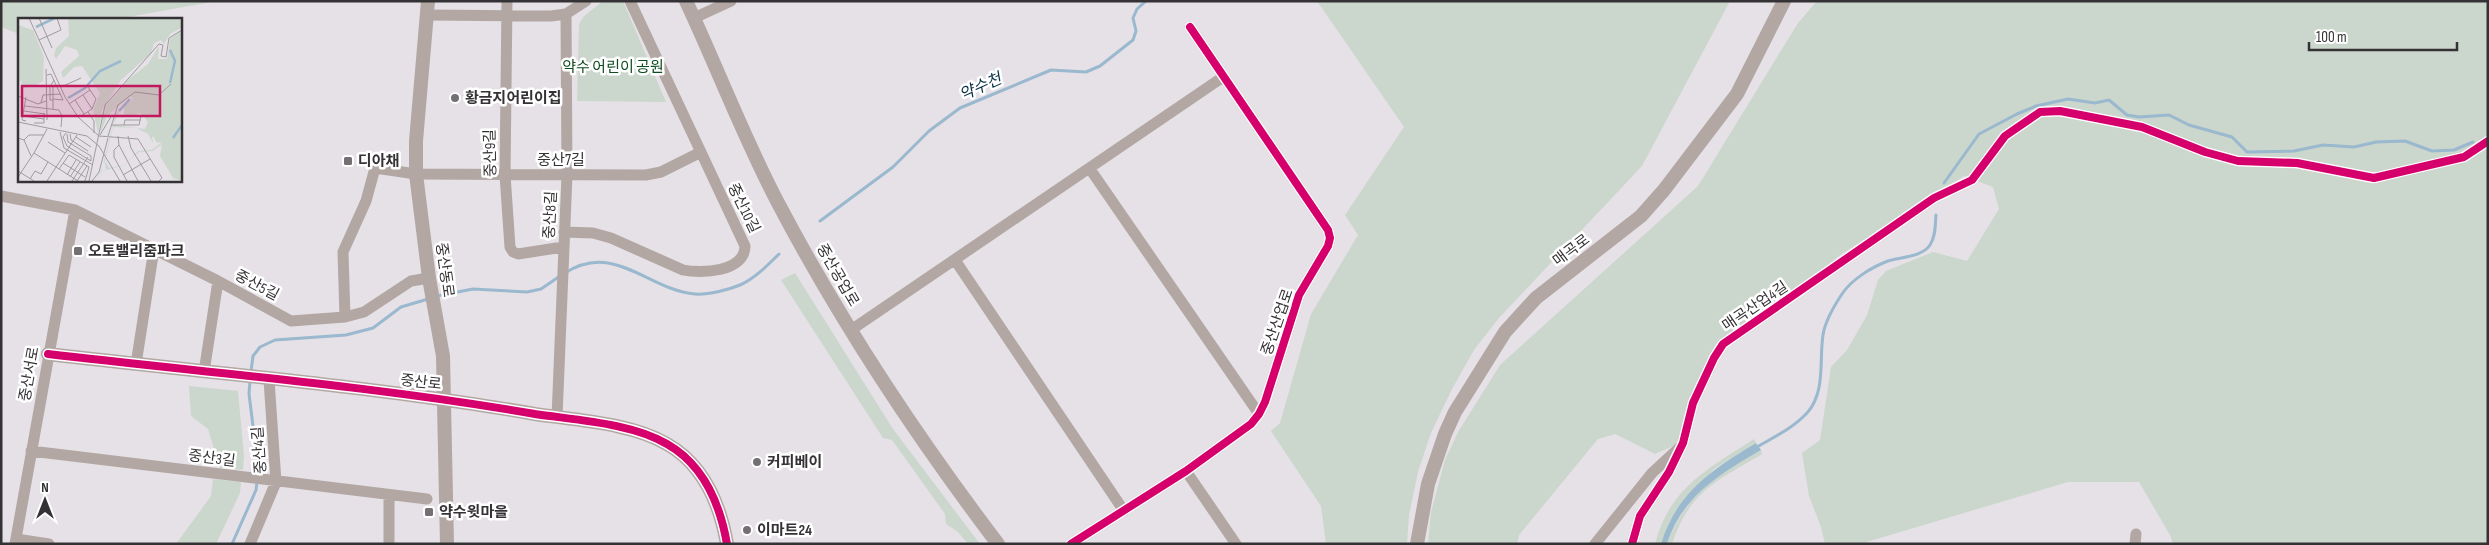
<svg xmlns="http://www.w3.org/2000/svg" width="2489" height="545" viewBox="0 0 2489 545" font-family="'Sofia Sans Condensed','Noto Sans KR',sans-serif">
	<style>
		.green { fill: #cbd7cd }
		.water { fill: #9ab8ce }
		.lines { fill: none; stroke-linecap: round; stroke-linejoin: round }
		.stream { stroke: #9ab8ce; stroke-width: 3 }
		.minor { stroke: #b2a7a3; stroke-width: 11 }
		.tertiary { stroke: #b2a7a3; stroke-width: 14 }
		.cycleway-casing { stroke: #fff; stroke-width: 11 }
		.cycleway { stroke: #d6006c; stroke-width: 8 }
		.poi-dot { fill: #736f73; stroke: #fff; stroke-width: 2 }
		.labels { text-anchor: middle; stroke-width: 5; stroke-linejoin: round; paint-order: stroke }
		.park-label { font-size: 15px; fill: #0f4c1f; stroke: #fff }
		.poi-label { font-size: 15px; font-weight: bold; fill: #353235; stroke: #fff; text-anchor: start }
		.street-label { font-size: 15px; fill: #353235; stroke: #fff }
		.water-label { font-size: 16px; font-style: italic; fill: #0b3146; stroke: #fff }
		.inset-river { fill: none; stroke: #9ab8ce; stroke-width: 2.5 }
		.inset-road { fill: none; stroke: #9f9ba0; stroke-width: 1 }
		.view { fill: #c2185b; fill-opacity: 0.15; stroke: #c2185b; stroke-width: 2.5 }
		.inset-edge { fill: none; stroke: #353235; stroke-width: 2.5 }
	</style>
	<rect width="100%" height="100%" fill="#e5e1e7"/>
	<path class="green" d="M1 1H217L117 19H19V34L1 27Z
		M603 1H623L666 102 577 101 579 24 584 16Z
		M1317 1H1730L1642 166 1499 318 1474 350 1451 391 1431 433 1418 472 1409 515 1407 544H1326L1321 506 1271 431 1280 423 1311 314 1358 235 1345 215 1404 127Z
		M1817 1H2488V544H2173L2170 535 2139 482H2068L1860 544H1825L1821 527 1809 496 1802 453 1820 440 1831 367 1847 350 1867 315 1878 280 1886 271 1933 252 1967 261 1999 209 1993 187 1964 176 1840 255 1820 272 1727 335 1679 441 1673 446 1655 454 1615 434 1598 439 1519 535 1517 544H1428L1431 512 1445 460 1458 432 1500 365 1698 186 1798 23Z
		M795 273 893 429 980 544H968L958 532 946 524 945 514 892 440 883 438 781 280Z
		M189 386 238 391 244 456 243 470 220 468 208 429 191 416Z
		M1754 439 1756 443 1714 469 1670 521 1661 544H1655C1670 487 1708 469 1754 439Z
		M1761 450 1762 454C1717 481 1690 490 1672 544H1667C1686 493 1717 476 1761 450Z
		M213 479 241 482 240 493 216 544H176L211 496Z"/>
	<path class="water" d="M1756 443 1761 450C1720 474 1682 496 1667 544H1661C1677 492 1713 469 1756 443Z"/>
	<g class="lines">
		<path class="stream" d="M1944 183 1979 134 2017 114 2036 106 2068 99 2095 103 2109 100 2127 115 2139 117 2169 115 2189 125 2232 137 2247 152 2294 151 2323 145 2354 147 2376 142 2405 141 2432 151 2454 150 2473 142
			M820 221 893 167 929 131 960 108 1051 70 1086 72 1100 66 1133 40 1136 31 1133 18 1137 9 1146 1
			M565 273C614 241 648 290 695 294 708 295 728 290 740 285 754 279 768 265 779 254
			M437 296 473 289 527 292 541 289 560 276
			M251 371 253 356 260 347 275 340 346 335 373 328 401 307 428 299
			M250 380 249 394 258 466 257 476
			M1757 447C1774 437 1793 428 1807 413 1826 392 1819 360 1823 335 1825 321 1834 306 1842 294 1852 279 1872 267 1888 261 1901 257 1922 257 1930 245 1936 236 1935 225 1936 215
			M232 544 256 490 257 482"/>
		<path class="minor" d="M507 1 505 175 510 247 513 252 518 254 563 247
			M427 15 551 16 566 14 586 1
			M694 18 731 1
			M1090 169 1259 414
			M1 196 75 210 218 281 291 321 345 317 364 312 411 281 429 278
			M564 232 593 233 611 238 683 270C701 274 745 272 745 246L630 1
			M955 260 1124 511
			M345 317 343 252 366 201 375 168 416 174 646 175 661 172 701 152
			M851 330 1223 77
			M136 364 154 249
			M204 372 218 281
			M557 417 567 175 566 14
			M31 451 427 499
			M1186 471 1236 544
			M389 495V544
			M16 539 49 544
			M15 544 75 210
			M250 544 276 482 269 380
			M1071 544 1186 471 1251 424 1259 414 1265 402 1299 295 1328 246 1330 238 1328 230 1190 27
			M1595 544 1652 473 1679 448
			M1632 544 1640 516 1669 472 1683 443 1693 403 1714 358 1723 344 1934 198 1972 180 2005 136 2040 112 2060 111 2142 127 2205 152 2238 161 2297 163 2374 178 2464 157 2488 141
			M2135 544 2136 534"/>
		<path class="tertiary" d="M428 1 416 141V174L429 278 443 356 447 544
			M686 1C717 67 743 136 777 201 840 321 916 436 998 544
			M48 354C210 373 374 386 535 414 575 420 632 423 667 444 704 465 720 504 727 544
			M1417 544 1428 484 1445 434 1455 412 1505 332 1536 298 1641 216 1664 190 1737 94 1784 1"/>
		<g class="cycleway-casing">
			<path id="cycleway" d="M48 354C210 373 374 386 535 414 575 420 632 423 667 444 704 465 720 504 727 544
				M1071 544 1186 471 1251 424 1259 414 1265 402 1299 295 1328 246 1330 238 1328 230 1190 27
				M1632 544 1640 516 1669 472 1683 443 1693 403 1714 358 1723 344 1934 198 1972 180 2005 136 2040 112 2060 111 2142 127 2205 152 2238 161 2297 163 2374 178 2464 157 2488 141"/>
		</g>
		<use href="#cycleway" class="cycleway"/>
	</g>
	<g class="poi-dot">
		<circle cx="455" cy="98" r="5"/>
		<rect x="343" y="156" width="10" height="10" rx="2.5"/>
		<rect x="73" y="246" width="10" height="10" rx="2.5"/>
		<circle cx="757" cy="462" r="5"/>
		<rect x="424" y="507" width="10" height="10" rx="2.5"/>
		<circle cx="747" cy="530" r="5"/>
	</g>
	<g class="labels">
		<g class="park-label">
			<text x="613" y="72">약수 어린이 공원</text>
		</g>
		<g class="poi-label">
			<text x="465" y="103">황금지어린이집</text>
			<text x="358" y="166">디아채</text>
			<text x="88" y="256">오토밸리줌파크</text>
			<text x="767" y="467">커피베이</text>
			<text x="439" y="517">약수윗마을</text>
			<text x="757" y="535">이마트24</text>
		</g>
		<g class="street-label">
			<text transform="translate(490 153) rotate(-91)" y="5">중산9길</text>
			<text x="561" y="165">중산7길</text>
			<text transform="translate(744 208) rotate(64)" y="5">중산10길</text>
			<text transform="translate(550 215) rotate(-87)" y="5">중산8길</text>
			<text transform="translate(1571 250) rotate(-37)" y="5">매곡로</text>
			<text transform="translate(445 270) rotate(82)" y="5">중산동로</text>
			<text transform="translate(838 275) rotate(60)" y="5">중산공업로</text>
			<text transform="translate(257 285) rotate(28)" y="5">중산5길</text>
			<text transform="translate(1755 306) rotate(-34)" y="5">매곡산업4길</text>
			<text transform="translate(1277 322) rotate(-71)" y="5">중산산업로</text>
			<text transform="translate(29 374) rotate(-80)" y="5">중산서로</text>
			<text transform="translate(421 382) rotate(6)" y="5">중산로</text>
			<text transform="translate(259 450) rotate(-94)" y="5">중산4길</text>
			<text transform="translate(212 458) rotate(7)" y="5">중산3길</text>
		</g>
		<g class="water-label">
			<text transform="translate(980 86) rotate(-24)" y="6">약수천</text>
		</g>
	</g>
	<g transform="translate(18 18)">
		<rect width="164" height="164" fill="#e5e1e7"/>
		<path d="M50 0H164L163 10 152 16 146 26 143 22 136 25 133 35 103 62 84 92 80 115 75 92 82 75 64 48 56 49 45 60 43 54 61 38 59 32 47 28 38 41 36 37 38 30 51 18ZM0 7 15 12 26 39 25 63 17 68 5 70 3 63 0 64ZM164 12V163L155 160 142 138 144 126 135 133 121 134 104 148 87 152 79 163 88 151 86 142 84 153 76 163 84 151 98 95 102 92 95 107 127 111 130 104 123 95 106 99V88L114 82 113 78 89 98 82 117 87 88 111 61 130 46 141 28 140 41H149L152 21ZM95 109 119 110 130 116 135 125 134 119 135 118 139 125 144 124 134 132 120 133 106 147 91 150 87 143Z" fill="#cbd7cd" fill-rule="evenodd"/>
		<path class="inset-river" d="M18 9 37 0M152 32 157 43 152 65M50 80 67 70 82 53 103 43M101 93 112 81M155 120 164 107"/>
		<path class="inset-road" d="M11 0 47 79 60 99 81 118 120 121 144 160 141 163M21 0 34 30M21 22 43 12 39 0M28 51 29 102M29 57 33 56 45 82 35 81M43 69 63 60M65 77 74 91M0 78 20 86 28 83M35 82H32V69L36 62M57 82 66 96M23 85 25 77 43 76M51 86 72 72M7 88 41 92 44 98 43 109M35 91V69M6 93 27 96M70 94 76 103V115M5 98 26 101M63 98 74 91 78 81 70 69M8 103 4 102 8 79M0 104 69 118 81 128 102 163M16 105H26V95M93 107H121L123 98M106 107 107 102H123M29 111 16 135 60 163M42 114 46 130 75 147M48 115 45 119 49 128 73 143V138L50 124 49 116M52 116 53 122 70 133M82 117 94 97M90 118 100 87 117 74 141 77 153 66M100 118 101 127 96 132V139L109 163M110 118 113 130 133 163M58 119 73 129M0 120 6 122 13 138M6 122 11 117H26M30 124 47 135M101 127 120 163M45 145 67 159M41 151 51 137 71 149 67 163M0 153 16 163M49 157 58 142M105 157 132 141M0 159 16 135M52 159 62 144M12 161 17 153 23 156 30 144M29 163 59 117M54 163 70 139M59 163 69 148M71 163 87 87 141 26 145 27 143 38 148 39 151 20 164 12M74 163 81 154 90 120"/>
		<path class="view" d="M4 68H142V98H4Z"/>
		<rect width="164" height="164" class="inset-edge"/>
	</g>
	<rect width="2489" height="545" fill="none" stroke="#353235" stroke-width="5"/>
	<g transform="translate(45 500)" stroke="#ffffff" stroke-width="4" paint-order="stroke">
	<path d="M0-4L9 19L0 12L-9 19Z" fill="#353235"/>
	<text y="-8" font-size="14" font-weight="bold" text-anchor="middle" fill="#353235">N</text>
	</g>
	<path d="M2309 42v8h148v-8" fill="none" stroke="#353235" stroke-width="2.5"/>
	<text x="2316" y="42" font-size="15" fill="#353235" stroke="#ffffff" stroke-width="4" paint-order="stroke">100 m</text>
</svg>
